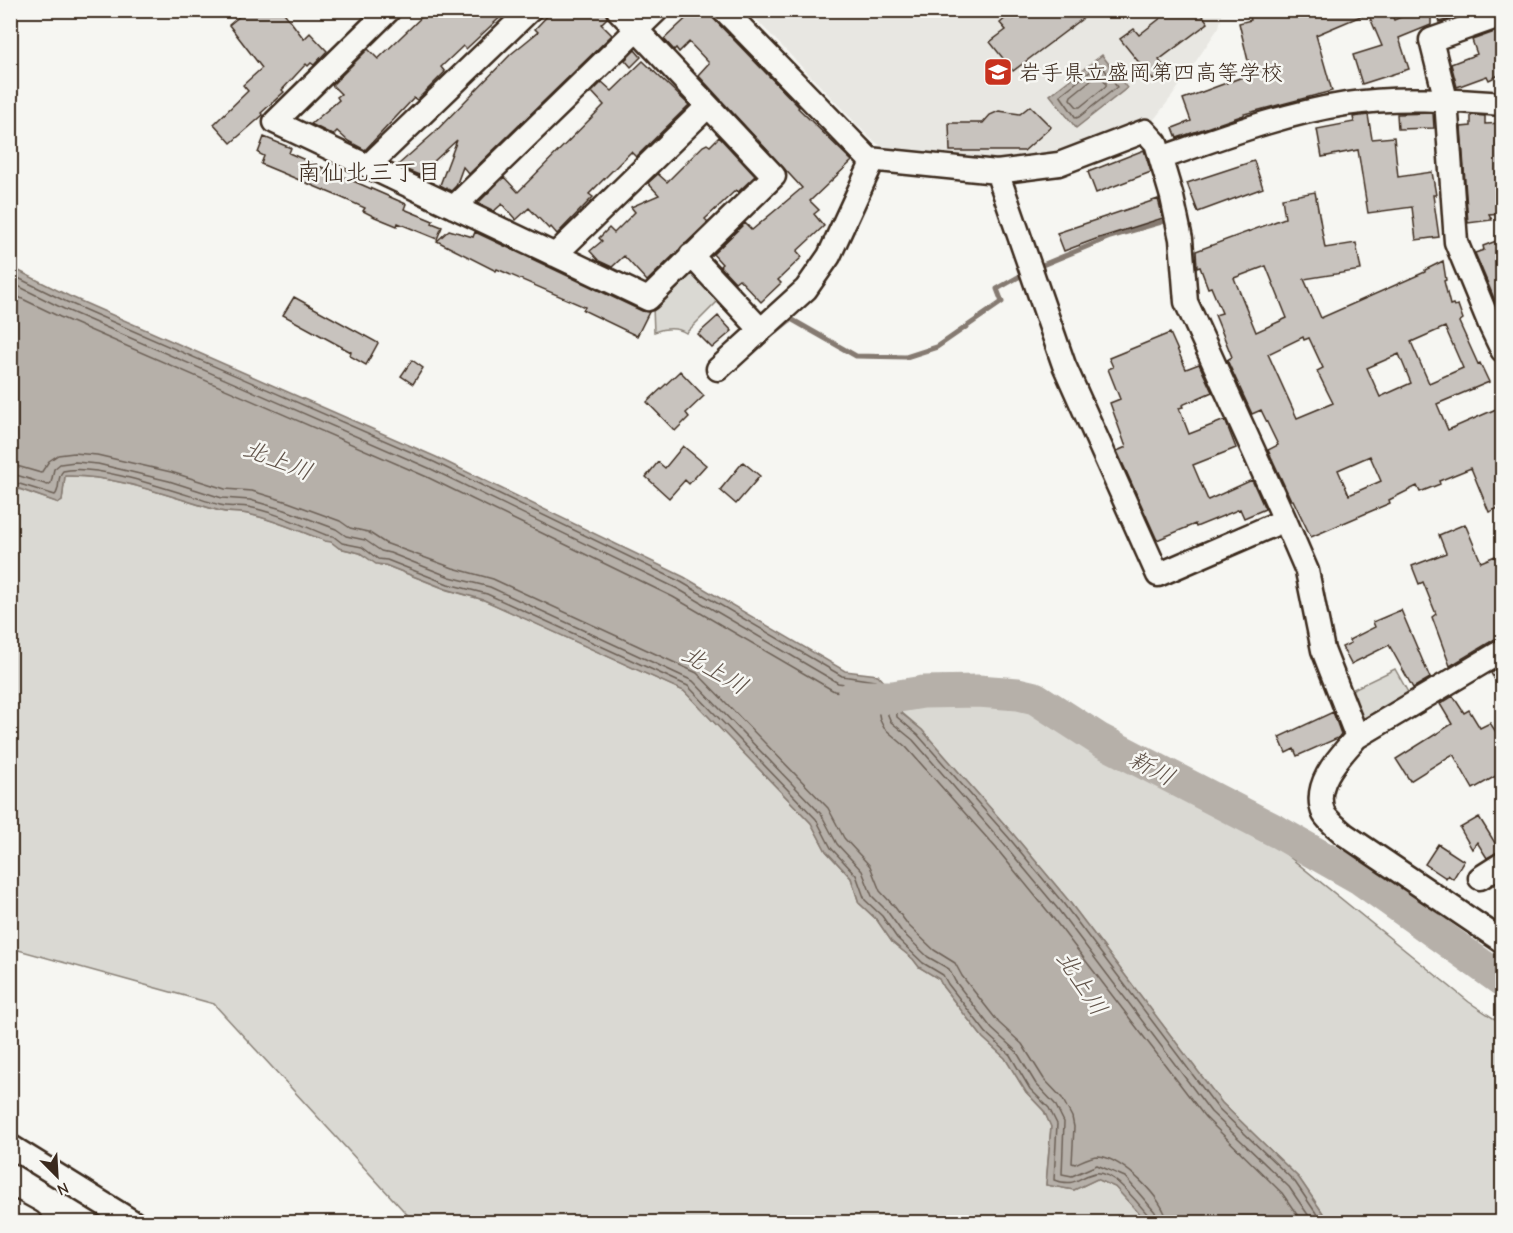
<svg xmlns="http://www.w3.org/2000/svg" width="1513" height="1233" viewBox="0 0 1513 1233" font-family="'Comic Neue','Klee One',sans-serif">
	<style>
		.built { fill: #e8e7e2 }
		.green { fill: #dad9d3; stroke: #8a8278; stroke-width: 1.5 }
		.water { fill: #b6b0a9; stroke: #857a71; stroke-width: 1.5 }
		.lines { fill: none; stroke-linecap: round; stroke-linejoin: round }
		.shore { stroke: #6c6056; stroke-width: 1.5 }
		.stream { stroke: #857a71; stroke-width: 5 }
		.river { stroke: #b6b0a9; stroke-width: 33 }
		.building { fill: #c8c3be; stroke: #3b2a1e; stroke-width: 1.5; fill-rule: evenodd }
		.minor-casing { stroke: #3b2a1e; stroke-width: 27 }
		.minor { stroke: #f6f6f2; stroke-width: 22 }
		.labels { text-anchor: middle; stroke-width: 5; stroke-linejoin: round; paint-order: stroke }
		.poi-label { font-size: 22px; fill: #3b2a1e; stroke: #f6f6f2; text-anchor: start }
		.neighbourhood-label { font-size: 24px; fill: #3b2a1e; stroke: #f6f6f2 }
		.water-label { font-size: 24px; font-style: italic; fill: #605248; stroke: #f6f6f2 }
	</style>
	<rect width="100%" height="100%" fill="#f6f6f2"/>
	<filter id="ink" filterUnits="userSpaceOnUse"><feTurbulence type="fractalNoise" baseFrequency=".0167" numOctaves="2"/><feDisplacementMap in="SourceGraphic" scale="12" xChannelSelector="R" yChannelSelector="G"/><feConvolveMatrix kernelMatrix="1 2 1 2 8 2 1 2 1" color-interpolation-filters="sRGB"/></filter>
	<g filter="url(#ink)">
		<path class="built" d="M748 11H1223L1219 27 1173 95 1152 122 1042 161 1015 163 953 159 881 146 870 138Z"/>
		<path class="green" d="M695 271 721 298 686 333C677 327 664 328 654 332L653 307 686 272Z
			M65 476C116 475 168 496 216 510 228 514 237 511 248 514 275 520 300 531 325 541H331L339 548 360 553 380 565H385L448 590 484 600 684 691 811 823 826 851 851 878 859 903 877 920 892 942 913 959 919 967 939 979 943 987 983 1038 1005 1058 1026 1092 1044 1111 1051 1126 1046 1185 1074 1190 1097 1179 1115 1187 1147 1222H414L214 1004 11 948 10 486 59 503 62 501Z
			M1395 669 1410 696 1364 721 1358 720 1347 692Z
			M903 703 964 704 1027 710 1187 801 1282 851 1469 1002 1502 1024V1222H1329L1299 1178 1222 1103 1068 900 1013 834 922 730 901 712Z"/>
		<path class="water" d="M1102 55 1127 88 1076 128 1050 95Z
			M11 267 69 296 436 457 684 577 845 671 878 675 903 703 901 713 922 730 1013 834 1068 900 1222 1103 1299 1178 1329 1222H1147L1115 1187 1097 1179 1074 1190 1046 1185 1051 1127 1044 1111 1026 1092 1005 1058 983 1038 943 987 939 979 919 967 913 959 892 942 877 920 859 903 851 878 826 851 811 823 684 691 484 600 446 589 385 565 376 564 360 553 339 548 331 542 325 541C300 531 275 520 248 514 237 511 228 514 217 510 171 497 113 474 65 476L62 501 59 503 11 486Z"/>
		<g class="lines">
			<path class="shore" d="M1099 65 1102 66 1117 87 1079 117 1076 118 1060 95Z
				M1097 75 1101 76 1106 83V86L1080 107H1077L1070 99 1071 96Z
				M10 274 67 302 434 462 681 582 842 676 875 681 896 704 897 717 918 735 1009 838 1063 903 1217 1107 1295 1182 1322 1222
				M10 282 64 309 431 469 678 589 838 683 872 688 888 706V715L891 722 913 740 1003 843 1057 908 1211 1112 1289 1187 1313 1222
				M10 293 60 317 427 477 673 597 834 691 867 696 878 709 880 720 884 728 906 747 996 848 1050 914 1205 1117 1282 1193 1302 1222
				M10 464 41 473 49 461 58 455 74 453 97 455 171 472 225 489 252 491 288 502 340 521 350 528 368 532 385 543 453 568 493 579 697 673 828 808 844 838 870 866 880 891 894 906 909 926 934 950 955 963 962 976 999 1023 1022 1044 1044 1079 1062 1098 1072 1117 1074 1127 1072 1163 1075 1164C1082 1161 1090 1156 1098 1156 1121 1157 1166 1200 1167 1222
				M10 473 48 485 51 483 54 469 60 464 75 462 98 464 169 481 222 498 250 500 285 510 336 529 346 536 365 540 381 551 390 553 450 577 490 587 693 681 821 814 837 844 862 871 872 896 887 911 902 932 928 957 949 969 955 981 992 1029 1016 1051 1036 1084 1055 1104 1064 1122 1062 1174 1072 1176 1097 1165 1125 1177 1155 1212 1158 1222
				M10 481 55 495C61 489 56 478 63 471 97 462 184 495 220 505 230 508 238 505 248 507 275 512 301 525 326 535L333 536 342 543 362 547 378 559 387 560 448 584 487 594 688 686 816 819 831 848 856 875 865 900 882 916 897 938 923 963 943 975 948 984 987 1034 1010 1055 1030 1089 1049 1108 1057 1124 1054 1180C1077 1187 1075 1178 1095 1173 1113 1169 1138 1204 1149 1216L1151 1222"/>
			<path class="stream" d="M1040 266 1110 237 1165 221
				M774 333 791 319 856 356 906 357 937 347 1002 302 997 289 1022 275"/>
			<path class="river" d="M853 697H893L923 692 978 691 1018 694 1035 698 1100 740 1278 832 1361 879 1502 980"/>
		</g>
		<path class="building" d="M247 10H282L304 39 310 33 327 51 314 65 311 63 308 66 306 64 282 90 284 92 261 113 263 115 231 143 214 124 248 91 243 85 262 68 229 25Z
			M429 10H508L466 49 463 46 441 67 445 72 417 100 414 98 365 150 348 141 337 131 333 135 311 124 339 100 337 97 341 94 332 85 368 49 378 59Z
			M553 10H605L607 18 601 24 612 35 469 174 463 167 456 186 451 191 440 185 457 140 419 175 402 168 399 164 433 134 511 54 538 32 535 29Z
			M695 10H705L799 107 798 108 852 161 810 201 819 210 814 214 824 226 797 251 802 257 778 280 781 283 761 302 739 279 735 282 720 266 722 264 713 254 745 223 752 230 802 188 698 75 709 63 689 42 679 52 676 48 674 50 664 39Z
			M1015 10H1094L1013 71 990 42 1006 30 1000 23Z
			M1171 10H1199L1208 23 1159 60 1167 70 1153 80 1120 39 1134 29 1139 35Z
			M1248 10H1390L1394 20 1417 10H1431V25L1399 38 1409 69 1362 84 1353 55 1382 46 1368 13 1316 35 1332 91 1244 114V115L1177 138 1173 128 1191 121 1183 99 1248 75 1253 82 1239 23 1251 20Z
			M1435 10H1474L1440 22Z
			M1503 29V73L1489 80 1487 76 1457 87 1451 64 1477 54 1472 40Z
			M635 50 641 57 631 67 625 60Z
			M643 61 689 105 636 157 631 152 589 194 593 197 557 234 551 227 549 229 529 208 516 220 502 204 494 211 478 203 504 177 518 192 604 105 592 92 602 82 612 91Z
			M1030 106 1051 127 1024 151H950L949 123H983L990 115 999 111 1020 114Z
			M1433 113 1434 128 1398 129 1397 114Z
			M1368 115 1372 139 1394 137 1398 177 1432 172 1436 195H1433L1439 237 1416 240 1412 207 1368 213 1358 150 1322 157 1317 129 1354 122 1353 117Z
			M1471 115 1485 116V124L1503 123V213L1489 214 1492 220 1468 223 1461 127 1471 126Z
			M264 137 291 148 289 153 406 204 404 209 433 221 432 223 442 227 437 239 398 223 397 226 375 217 363 211 365 208 340 197 261 164 264 156 258 153Z
			M719 137 755 176 738 192 736 190 705 219 708 222 647 281 624 256 612 267 599 261 590 251 602 241 599 238 609 228 614 233 635 212 631 207 659 195 648 183 658 174 667 182 703 146 707 144 710 146Z
			M1144 150 1151 172 1096 193 1088 172Z
			M1254 161 1263 188 1198 212 1187 183Z
			M1315 192 1325 248 1356 243 1361 270 1304 279 1321 318 1425 272V270L1443 261 1446 280 1444 281 1450 305 1453 304 1454 306 1458 305 1463 319 1459 322 1478 364 1480 363 1489 382 1437 404 1448 430 1503 406V506L1489 512 1471 468 1439 481 1440 484 1420 492 1417 486 1389 500 1390 503 1311 537 1293 500H1291L1268 450 1278 445 1261 410 1252 414 1227 360 1232 357 1215 315 1222 313 1211 287 1208 288 1200 267 1197 268 1196 251 1285 218 1282 198ZM1266 266 1287 318 1256 332 1234 278ZM1445 327 1463 368 1429 383 1411 342ZM1303 337 1304 340 1309 338 1323 368 1317 371 1333 403 1297 418 1268 354ZM1399 354 1411 383 1380 397 1367 368ZM1370 456 1381 481 1349 495 1338 470Z
			M1158 199 1163 218 1096 239 1064 251 1057 233Z
			M449 230 473 237 475 232 642 311 649 312 637 336 583 310 585 307 497 269 496 271 437 241Z
			M1499 240 1503 247 1502 317 1475 253 1484 250 1483 246Z
			M294 297 378 343 366 365 350 356 351 352 283 315Z
			M718 316 732 331 712 348 698 334Z
			M1170 333 1186 369 1199 364 1212 392 1182 405 1183 407 1179 408 1189 434 1225 420 1236 448 1193 465 1208 500 1252 480 1265 509 1244 518 1240 509 1196 527 1195 524 1157 540 1117 451 1126 447 1110 403 1120 399 1108 369 1113 367 1109 358Z
			M412 360 423 368 413 384 401 376Z
			M680 371 704 396 686 413 689 417 675 431 647 402Z
			M683 446 706 465 689 484 685 480 669 498 646 477 658 462 665 468Z
			M743 462 760 476 736 504 720 490Z
			M1465 524 1481 562 1495 556 1503 574V638L1495 639 1450 666 1432 617 1436 614 1423 582 1419 584 1412 566 1446 553 1439 535Z
			M1401 610 1430 678 1413 688 1389 645 1351 664 1342 647 1351 643 1349 640 1375 627 1373 622Z
			M1503 666V694L1491 673Z
			M1453 696 1464 713 1469 710 1480 728 1490 723 1503 742V772L1473 789 1453 754 1410 781 1396 759 1452 724 1440 704Z
			M1333 712 1341 734 1338 738 1297 756 1294 749 1286 753 1279 737Z
			M1479 817 1500 851 1487 858 1477 842 1472 849 1460 828Z
			M1438 844 1464 861 1453 879 1448 875 1446 878 1425 864Z"/>
		<g class="lines">
			<g class="minor-casing">
				<path id="minor" d="M389 10 275 122 648 299 774 176 618 10
					M1502 15 1431 40 1446 100 1456 242 1491 327 1502 350
					M1161 158C1222 137 1282 114 1346 104 1398 96 1450 100 1502 104
					M869 159 997 172 1064 365 1158 575 1285 520 1307 571 1323 650 1357 737 1502 651
					M368 166 530 10
					M997 172 1059 164 1145 131 1156 143 1172 197 1181 239 1186 302 1285 520
					M454 207 657 10
					M555 255 708 106
					M691 255 761 330
					M718 369 806 289 829 256 870 167 869 159 724 10
					M1357 737C1339 757 1311 785 1324 814 1328 821 1339 829 1344 834L1502 941
					M1480 878 1502 864
					M10 1146 133 1222
					M10 1211 30 1222"/>
			</g>
			<use href="#minor" class="minor"/>
		</g>
	</g>
	<defs>
		<g id="school-square" transform="scale(1.5)"><rect x="-9" y="-9" width="18" height="18" rx="4" fill="#c8321e" stroke="#f6f6f2"/><path d="M0-5L7-2L0 1L-7-2ZM-4 1L0 2.5L4 1V4Q0 6-4 4Z" fill="#fff"/></g>
	</defs>
	<g fill-rule="evenodd">
		<use href="#school-square" x="998" y="72"/>
	</g>
	<g class="labels">
		<g class="poi-label">
			<text x="1019" y="80">岩手県立盛岡第四高等学校</text>
		</g>
		<g class="neighbourhood-label">
			<text x="369" y="180">南仙北三丁目</text>
		</g>
		<g class="water-label">
			<text transform="translate(278 460) rotate(21)" y="8">北上川</text>
			<text transform="translate(715 670) rotate(31)" y="8">北上川</text>
			<text transform="translate(1152 768) rotate(28)" y="8">新川</text>
			<text transform="translate(1082 983) rotate(57)" y="8">北上川</text>
		</g>
	</g>
	<rect width="1513" height="1233" fill="none" stroke="#f6f6f2" stroke-width="36"/>
	<rect x="18" y="18" width="1477" height="1197" fill="none" stroke="#3b2a1e" stroke-width="2" filter="url(#ink)"/>
	<g transform="translate(57 1176) rotate(156)" stroke="#f6f6f2" stroke-width="4.5" paint-order="stroke">
	<path d="M0-4.5L10 22L0 15L-10 22Z" fill="#3b2a1e"/>
	<text y="-9" font-size="16" font-weight="bold" text-anchor="middle" fill="#3b2a1e">N</text>
	</g>
</svg>
